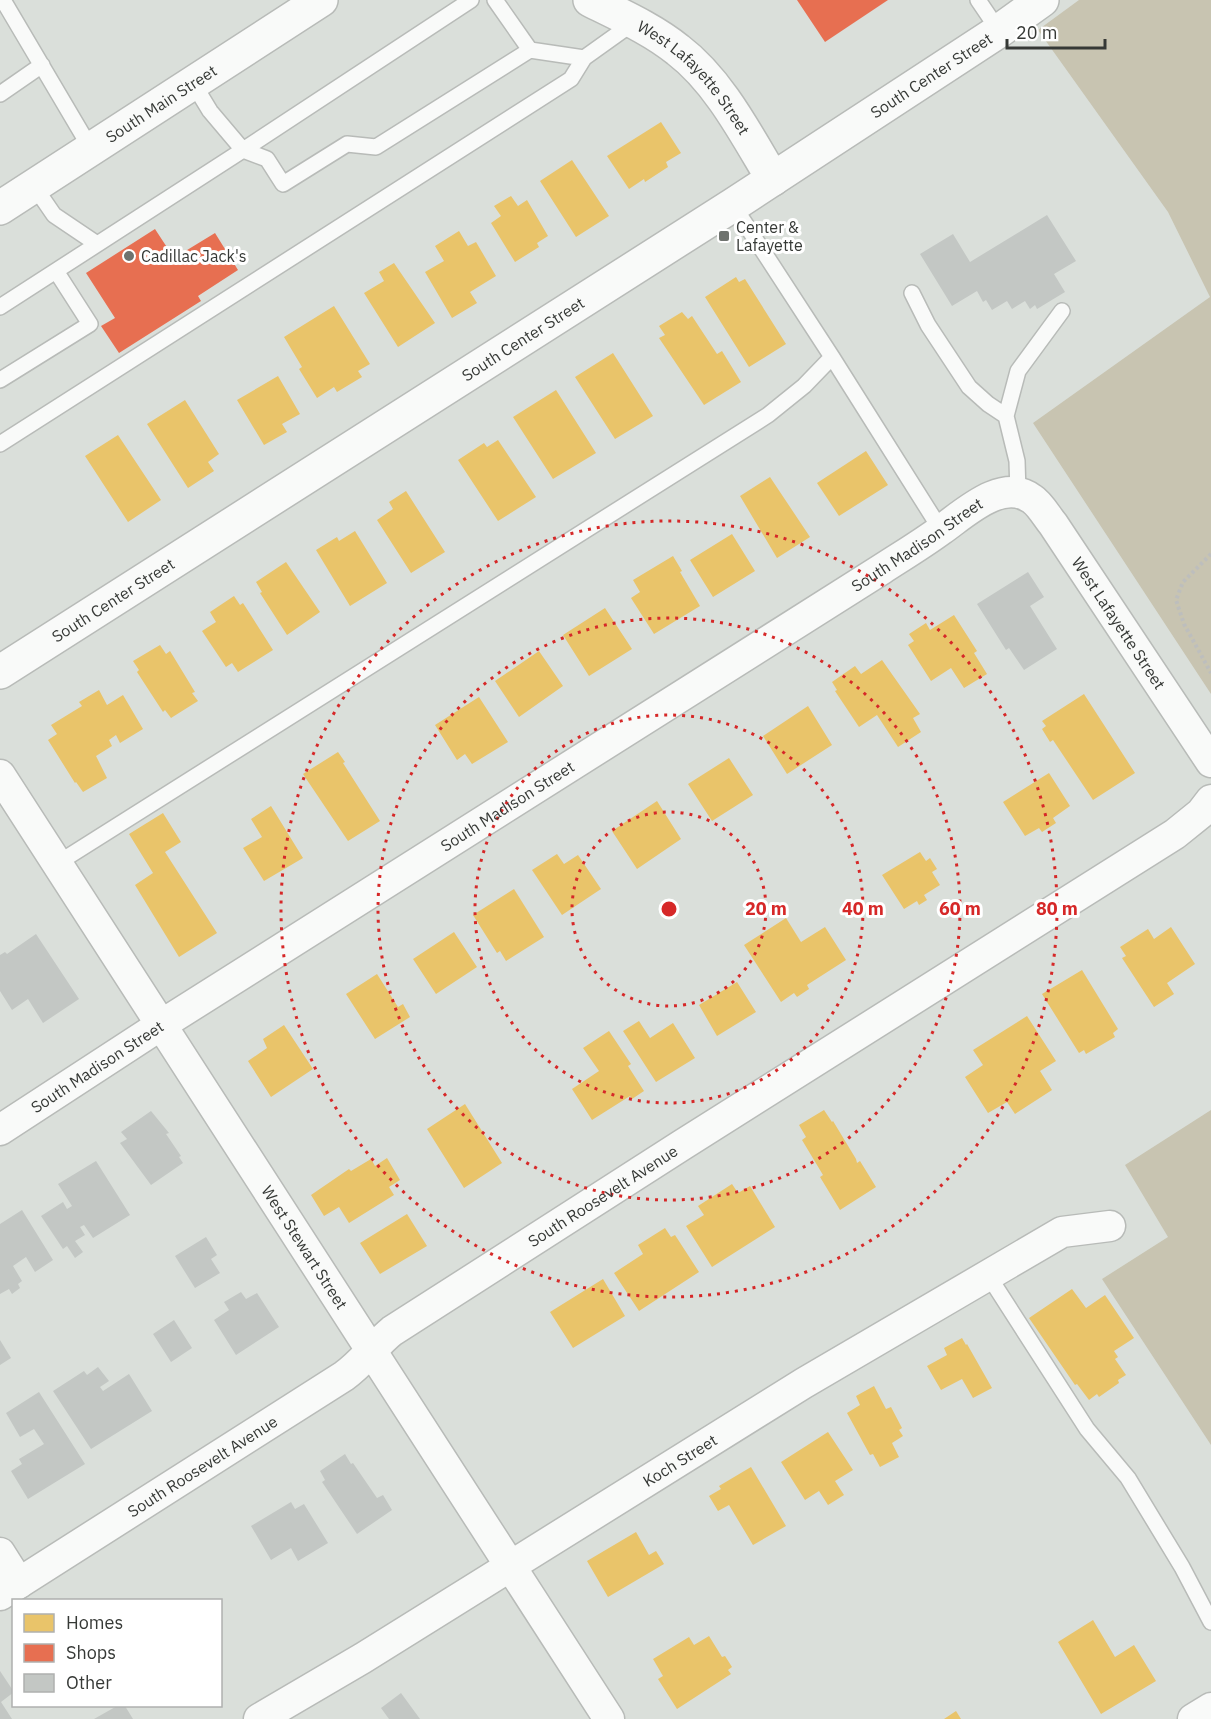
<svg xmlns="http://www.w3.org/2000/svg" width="1211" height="1719" viewBox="0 0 1211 1719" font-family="'IBM Plex Sans',sans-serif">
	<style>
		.green { fill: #c8c4b1 }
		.homes { fill: #e9c46a }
		.shops { fill: #e76f51 }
		.building { fill: #c3c7c4 }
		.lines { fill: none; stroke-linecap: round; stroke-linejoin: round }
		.lane-casing { stroke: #b8bbb8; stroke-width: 18 }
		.street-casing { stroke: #b8bbb8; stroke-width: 33 }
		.secondary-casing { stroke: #b8bbb8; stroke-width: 36 }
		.primary-casing { stroke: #b8bbb8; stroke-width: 36 }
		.path { stroke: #bdbebd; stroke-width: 4; stroke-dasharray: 3 3; stroke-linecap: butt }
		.lane { stroke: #f9faf9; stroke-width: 15 }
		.street { stroke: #f9faf9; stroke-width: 30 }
		.secondary { stroke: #f9faf9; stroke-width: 33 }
		.primary { stroke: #f9faf9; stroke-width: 33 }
		.ring { fill: none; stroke: #d62828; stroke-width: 3; stroke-dasharray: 3 6 }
		.poi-dot { fill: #6f736f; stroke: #fff; stroke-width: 2 }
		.labels { text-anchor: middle; stroke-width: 6; stroke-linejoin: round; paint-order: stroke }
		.street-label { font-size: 16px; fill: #363936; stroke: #fff }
		.poi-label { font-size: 16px; fill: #363936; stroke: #fff; text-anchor: start }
		.centre { fill: #d62828; stroke: #fff; stroke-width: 3 }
		.ring-label { font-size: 18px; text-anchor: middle; font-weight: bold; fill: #d62828; stroke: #fff; stroke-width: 6; stroke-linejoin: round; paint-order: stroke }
	</style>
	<rect width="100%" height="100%" fill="#dadfda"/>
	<path class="green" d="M1079 0H1211V694L1033 423 1210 297 1168 212 1038 30Z
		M1211 1110V1445L1102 1279 1168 1237 1125 1165Z"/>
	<path class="homes" d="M661 122 681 153 666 162 668 167 645 182 644 179 629 189 607 156Z
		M572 160 609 216 576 237 540 181Z
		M511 196 518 206 527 200 548 236 537 243 539 247 515 262 491 223 501 216 494 206Z
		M459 231 468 246 476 242 496 276 470 292 477 303 452 318 425 272 444 261 435 246Z
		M394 263 435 323 398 347 364 293 384 281 379 272Z
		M736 277 739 282 745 279 786 344 749 367 705 297Z
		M334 306 370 364 358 371 362 377 337 392 334 387 317 398 299 369 302 367 284 337Z
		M682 312 688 319 692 316 717 354 722 351 741 382 704 405 659 338 665 335 659 326Z
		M613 353 653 416 615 439 575 377Z
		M278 376 300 414 282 424 287 432 264 445 237 400Z
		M556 390 596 453 553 479 513 417Z
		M185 400 219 454 208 462 214 471 188 488 147 424Z
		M118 435 161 500 128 522 85 456Z
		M498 440 536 497 498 521 458 460 484 443 487 447Z
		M866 451 888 485 839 516 817 483Z
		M770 477 810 537 777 558 740 496Z
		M406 491 445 552 411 573 377 520 393 509 389 502Z
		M355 531 387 583 350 606 316 550 337 537 339 541Z
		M732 534 755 571 713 597 690 560Z
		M673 556 682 571 680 572 700 606 654 634 631 598 640 592 633 580Z
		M286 562 320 612 287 635 260 593 262 592 256 582Z
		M234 596 240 605 243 603 273 650 238 672 232 663 226 667 202 631 216 622 210 612Z
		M605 608 632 649 589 676 563 635Z
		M954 615 977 651 974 653 987 674 964 688 951 668 931 681 908 645 914 641 909 634 926 623 930 630Z
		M160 645 166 654 170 651 195 692 192 693 198 701 171 718 165 710 163 712 137 672 139 670 133 661Z
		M539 651 563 686 519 717 495 681Z
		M882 660 920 714 913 718 921 732 898 747 877 715 859 727 835 691 837 690 832 682 855 666 861 674Z
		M99 690 107 705 123 695 143 729 120 743 116 735 109 740 112 746 96 756 107 778 83 792 76 782 75 783 48 740 57 734 51 725 82 706 79 702Z
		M1084 694 1135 773 1093 800 1053 740 1050 742 1042 729 1046 726 1042 721Z
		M479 697 508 742 472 764 465 754 457 760 435 725Z
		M808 706 832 745 787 774 763 736Z
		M338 752 345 762 343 763 380 821 348 841 303 774Z
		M729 758 753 795 712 821 688 784Z
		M1049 773 1070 806 1053 818 1056 823 1042 832 1039 828 1025 836 1003 802Z
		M657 801 681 839 637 869 612 831Z
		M271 806 303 858 264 881 243 848 262 837 251 819Z
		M163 813 181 842 165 852 217 933 179 957 135 885 153 873 129 834Z
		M920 852 926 861 930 858 937 869 932 872 940 885 924 895 927 900 919 905 917 901 904 909 882 875Z
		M557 854 564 864 578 855 601 889 562 915 532 870Z
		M514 889 544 937 506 961 500 951 497 953 473 915Z
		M786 918 801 942 825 927 846 960 807 985 809 989 797 997 794 993 781 1002 744 945Z
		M1171 927 1195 964 1167 983 1174 994 1154 1007 1122 958 1126 956 1120 947 1148 929 1154 939Z
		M454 932 477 967 436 994 413 959Z
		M1082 970 1118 1029 1113 1033 1115 1037 1086 1054 1084 1050 1079 1053 1042 994Z
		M377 974 398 1007 403 1004 410 1017 375 1039 346 994Z
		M737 982 756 1012 717 1036 699 1005Z
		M1027 1016 1056 1061 1040 1071 1052 1090 1015 1114 1007 1102 988 1113 965 1077 983 1065 973 1050Z
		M639 1021 650 1038 673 1023 695 1058 656 1082 623 1031Z
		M284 1025 313 1069 271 1097 248 1061 267 1048 263 1039Z
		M609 1031 631 1064 628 1066 644 1091 632 1099 630 1096 592 1120 572 1089 599 1071 583 1048Z
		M465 1104 502 1163 464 1188 427 1129Z
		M824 1110 832 1122 833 1121 856 1159 857 1163 860 1161 876 1187 840 1210 820 1177 823 1175 802 1140 806 1137 799 1125Z
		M387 1158 400 1180 389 1187 394 1195 349 1223 339 1207 324 1216 311 1195 349 1169 351 1171 371 1159 375 1166Z
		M732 1184 738 1193 750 1186 775 1227 712 1267 686 1226 704 1215 698 1206Z
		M407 1214 427 1246 380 1274 360 1243Z
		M665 1228 671 1237 675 1235 699 1272 639 1311 614 1273 643 1254 638 1245Z
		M603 1279 625 1316 573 1348 550 1312Z
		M1072 1289 1086 1308 1105 1295 1134 1338 1114 1351 1118 1357 1115 1359 1126 1375 1118 1380 1119 1383 1099 1397 1097 1394 1089 1400 1077 1384 1075 1385 1029 1318Z
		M962 1338 966 1345 967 1344 992 1388 973 1398 962 1379 941 1390 927 1366 947 1355 944 1348Z
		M874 1386 886 1409 891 1407 902 1428 899 1430 903 1436 892 1443 899 1457 880 1467 873 1454 870 1455 847 1413 860 1405 856 1396Z
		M828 1432 853 1470 835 1481 844 1495 828 1505 819 1491 805 1500 781 1462Z
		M751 1467 786 1526 753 1545 729 1505 718 1511 709 1496 721 1489 719 1486Z
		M636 1532 649 1555 656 1551 664 1564 608 1597 587 1561Z
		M1093 1620 1115 1657 1134 1645 1156 1681 1101 1714 1058 1642Z
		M709 1636 722 1657 725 1656 732 1667 728 1670 731 1674 677 1709 658 1679 663 1676 653 1659 689 1637 694 1645Z
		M956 1711 961 1719H944Z"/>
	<path class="shops" d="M797 0H888L825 42Z
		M155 229 174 258 215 233 238 270 198 296 201 301 119 353 101 326 115 318 86 273Z"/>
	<path class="building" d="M1047 215 1076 261 1054 274 1065 292 1037 309 1035 305 1030 309 1025 301 1012 309 1007 301 992 310 986 300 983 302 977 291 952 306 920 254 953 234 970 262Z
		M1028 572 1044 597 1030 606 1057 649 1024 670 1009 648 1006 650 977 604Z
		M36 934 79 999 43 1023 28 999 12 1010 0 991V955L5 952 7 954Z
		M151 1111 169 1133 166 1134 181 1156 179 1157 183 1163 151 1185 120 1143 127 1139 121 1132Z
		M96 1161 130 1215 93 1238 84 1225 80 1227 85 1235 75 1241 83 1252 75 1258 67 1246 63 1249 41 1216 63 1202 67 1209 72 1206 58 1184Z
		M22 1210 53 1260 35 1272 26 1257 13 1266 22 1281 18 1284 20 1288 12 1294 9 1289 0 1294V1224Z
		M206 1237 217 1255 211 1259 220 1273 195 1288 175 1256Z
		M241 1292 246 1299 257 1293 279 1327 236 1355 214 1320 229 1310 224 1302Z
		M174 1320 192 1348 171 1362 153 1334Z
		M0 1340 11 1358 0 1365Z
		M98 1367 109 1381 100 1387 103 1391 129 1374 152 1411 91 1449 53 1391 84 1371 87 1375Z
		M39 1392 85 1464 28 1499 11 1471 22 1464 19 1459 44 1444 34 1429 20 1437 6 1413Z
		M345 1454 351 1464 353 1463 377 1498 383 1495 392 1510 357 1534 322 1482 325 1480 320 1471Z
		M291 1502 295 1509 304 1504 328 1543 298 1561 291 1548 271 1560 251 1526Z
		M0 1671 14 1692 1 1702 12 1719H0Z
		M401 1693 420 1719H389L381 1708Z
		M117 1706H125L133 1719H94Z"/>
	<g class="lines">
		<g class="lane-casing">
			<path id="lane" d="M3 0 91 149
				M978 0 999 31
				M530 50 584 58
				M0 94 42 65
				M243 150 267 159 283 184 347 144 376 147 530 50 495 0
				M243 150 471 0
				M34 186 54 215 97 244
				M733 205 832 357 941 530
				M912 293 928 325 969 387 988 404 1006 416 1017 461 1018 493
				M0 307 243 150 210 111 193 83
				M0 380 90 324 56 271
				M1006 416 1018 371 1062 311
				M0 444 571 79 584 58 633 23
				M58 863 768 415 804 386 832 357
				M988 1275 1087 1429 1128 1478 1182 1567 1211 1622"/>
		</g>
		<g class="street-casing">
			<g id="street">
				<path id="s1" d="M0 775 609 1719"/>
				<path id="s2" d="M0 1130 161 1025 882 569C902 556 922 544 941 530 964 514 1002 477 1032 499 1040 504 1047 517 1053 524L1211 762"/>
				<path d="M0 1553 19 1583"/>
				<path id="s3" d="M0 1595 344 1376C362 1363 375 1345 392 1331L682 1145 1175 834 1201 813 1211 800"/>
				<path id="s4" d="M259 1719 363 1658 804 1383 1062 1232 1110 1226"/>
				<path d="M1193 1719 1211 1708"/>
			</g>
		</g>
		<g class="secondary-casing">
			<g id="secondary">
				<path id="s5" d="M590 0C620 15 652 29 678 50 719 81 747 136 773 179"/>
			</g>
		</g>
		<g class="primary-casing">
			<g id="primary">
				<path id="s6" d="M0 208 321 0"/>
				<path id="s7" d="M0 672 733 205 999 31 1042 0"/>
			</g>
		</g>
		<path class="path" d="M1211 554 1183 582 1176 600 1184 624 1211 673"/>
		<use href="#lane" class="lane"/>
		<use href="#street" class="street"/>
		<use href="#secondary" class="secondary"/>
		<use href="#primary" class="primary"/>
	</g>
	<g class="ring">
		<circle cx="669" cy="909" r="97"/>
		<circle cx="669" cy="909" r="194"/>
		<circle cx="669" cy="909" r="291"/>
		<circle cx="669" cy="909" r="388"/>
	</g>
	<g class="poi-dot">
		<rect x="718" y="230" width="12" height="12" rx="3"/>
		<circle cx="129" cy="256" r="6"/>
	</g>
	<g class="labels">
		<g class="street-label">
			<text dy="6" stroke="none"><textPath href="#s7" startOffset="1106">South Center Street</textPath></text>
			<text dy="6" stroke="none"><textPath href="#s5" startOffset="132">West Lafayette Street</textPath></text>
			<text dy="6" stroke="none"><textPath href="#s6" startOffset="192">South Main Street</textPath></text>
			<text dy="6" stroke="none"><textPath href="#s7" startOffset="620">South Center Street</textPath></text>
			<text dy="6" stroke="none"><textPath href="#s2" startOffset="1088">South Madison Street</textPath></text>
			<text dy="6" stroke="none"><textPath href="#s7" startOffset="134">South Center Street</textPath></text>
			<text dy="6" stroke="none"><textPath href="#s2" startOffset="1371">West Lafayette Street</textPath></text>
			<text dy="6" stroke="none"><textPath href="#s2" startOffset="602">South Madison Street</textPath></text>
			<text dy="6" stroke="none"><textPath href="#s2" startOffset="116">South Madison Street</textPath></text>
			<text dy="6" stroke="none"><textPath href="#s3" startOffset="724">South Roosevelt Avenue</textPath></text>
			<text dy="6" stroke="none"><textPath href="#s1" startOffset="562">West Stewart Street</textPath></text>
			<text dy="6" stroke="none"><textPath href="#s4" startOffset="494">Koch Street</textPath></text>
			<text dy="6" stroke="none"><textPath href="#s3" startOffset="240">South Roosevelt Avenue</textPath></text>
		</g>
		<g class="poi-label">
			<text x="736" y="233">Center &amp;<tspan x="736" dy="18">Lafayette</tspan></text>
			<text x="141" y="262">Cadillac Jack's</text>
		</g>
	</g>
	<circle cx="669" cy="909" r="9" class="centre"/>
	<g class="ring-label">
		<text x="766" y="915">20 m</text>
		<text x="863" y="915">40 m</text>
		<text x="960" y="915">60 m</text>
		<text x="1057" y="915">80 m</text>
	</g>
	<rect x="12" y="1599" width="210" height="108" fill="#ffffff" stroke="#afb0af" stroke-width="1.5"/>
	<rect x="24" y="1614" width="30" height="18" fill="#e9c46a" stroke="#afb0af" stroke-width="1.5"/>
	<text x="66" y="1629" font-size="18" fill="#363936">Homes</text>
	<rect x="24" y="1644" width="30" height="18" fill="#e76f51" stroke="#afb0af" stroke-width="1.5"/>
	<text x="66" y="1659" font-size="18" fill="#363936">Shops</text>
	<rect x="24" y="1674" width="30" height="18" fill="#c3c7c4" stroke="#afb0af" stroke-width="1.5"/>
	<text x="66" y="1689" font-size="18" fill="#363936">Other</text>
	<path d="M1007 39v9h98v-9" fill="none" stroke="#363936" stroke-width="3"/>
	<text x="1016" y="39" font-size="18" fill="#363936" stroke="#ffffff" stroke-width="4.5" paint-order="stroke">20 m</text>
</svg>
